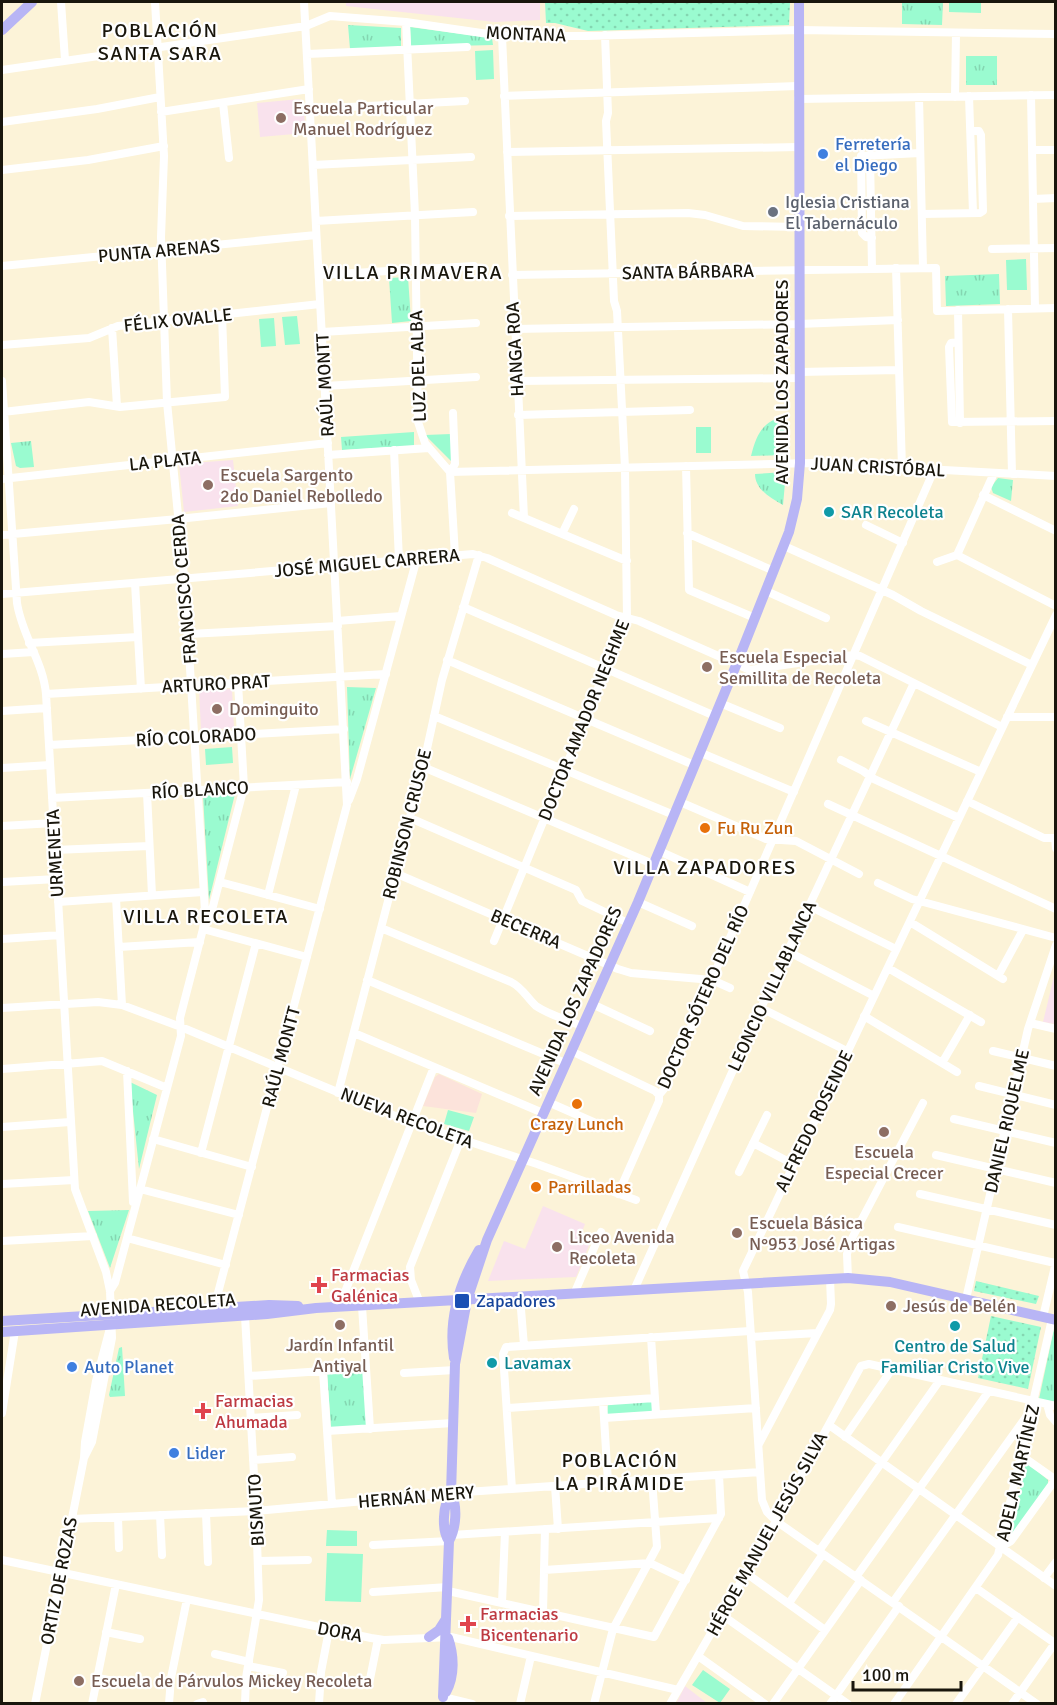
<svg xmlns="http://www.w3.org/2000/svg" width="1057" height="1705" viewBox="0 0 1057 1705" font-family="Signika,sans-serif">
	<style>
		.industrial { fill: #fce3db }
		.education { fill: #f9e2ed }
		.grass { fill: url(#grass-tufts) }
		.park { fill: url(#park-dots) }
		.pitch { fill: #9afbd0 }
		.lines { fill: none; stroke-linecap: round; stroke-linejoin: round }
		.minor { stroke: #fff; stroke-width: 8 }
		.major { stroke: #b8b5f5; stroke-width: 10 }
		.education-dot { fill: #8d6e63; stroke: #fff; stroke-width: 2 }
		.shop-dot { fill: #3f7fe0; stroke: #fff; stroke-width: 2 }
		.worship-dot { fill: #6b7280; stroke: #fff; stroke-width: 2 }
		.culture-dot { fill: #0f9aa8; stroke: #fff; stroke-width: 2 }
		.food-dot { fill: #e8710a; stroke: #fff; stroke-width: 2 }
		.health-dot { fill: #e0444e; stroke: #fff; stroke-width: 2 }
		.transit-dot { fill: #1a4fb4; stroke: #fff; stroke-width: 2 }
		.labels { text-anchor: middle; stroke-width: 4.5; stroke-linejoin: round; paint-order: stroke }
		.street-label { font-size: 18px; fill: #19160c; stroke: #fff }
		.education-label { font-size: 18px; fill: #785e54; stroke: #fff; text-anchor: start }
		.shop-label { font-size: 18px; fill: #366cbe; stroke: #fff; text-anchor: start }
		.worship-label { font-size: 18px; fill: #5b616d; stroke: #fff; text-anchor: start }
		.culture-label { font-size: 18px; fill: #0d838f; stroke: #fff; text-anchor: start }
		.food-label { font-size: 18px; fill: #c56008; stroke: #fff; text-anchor: start }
		.health-label { font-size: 18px; fill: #be3a42; stroke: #fff; text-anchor: start }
		.transit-label { font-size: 18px; fill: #164399; stroke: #fff; text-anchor: start }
		.neighbourhood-label { font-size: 20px; letter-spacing: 1.5px; fill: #19160c; stroke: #fff }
	</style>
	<defs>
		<pattern id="grass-tufts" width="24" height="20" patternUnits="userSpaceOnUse" patternTransform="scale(1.5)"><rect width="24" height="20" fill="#9afbd0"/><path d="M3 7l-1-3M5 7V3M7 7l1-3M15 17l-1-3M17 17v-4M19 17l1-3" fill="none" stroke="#84d6b1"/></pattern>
		<pattern id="park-dots" width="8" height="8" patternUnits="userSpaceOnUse" patternTransform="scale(1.5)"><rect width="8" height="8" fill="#9afbd0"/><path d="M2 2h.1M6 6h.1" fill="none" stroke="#84d6b1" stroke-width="1.8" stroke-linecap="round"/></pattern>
	</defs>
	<rect width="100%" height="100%" fill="#fcf3d8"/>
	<path class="industrial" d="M439 1074 482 1094 476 1113 423 1106 435 1077Z"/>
	<path class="education" d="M346 2H540V20L495 22 346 6Z
		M300 99 303 103 306 133 260 137 257 103Z
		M233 460 238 506 184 512 179 464Z
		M232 689 234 728 201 730 199 690Z
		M1055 972V1024L1043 1022Z
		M543 1206 585 1224 579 1239 590 1243 576 1277 488 1281 504 1241 525 1249Z
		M685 1686 707 1703 676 1704Z"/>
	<path class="grass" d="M902 2H943L942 25 902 24Z
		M348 25 401 28V47L350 49Z
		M410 27 492 38 493 45 411 47Z
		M966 56H997V85H966Z
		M999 274 1000 304 946 306 945 276Z
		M408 277 411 321 392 323 389 278Z
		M786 415 784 455 751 456C757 432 763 422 786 415Z
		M414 432V446L342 450 341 437Z
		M451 434 452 462 425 435Z
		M31 441 34 467 20 468 16 466 11 443Z
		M786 472 783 505C770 498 755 489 755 474Z
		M998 478 1013 480 1011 501 993 493 991 487Z
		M347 687 376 688 350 779Z
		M235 794 209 900 203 796Z
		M130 1082 157 1095 139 1169Z
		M129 1210 110 1268 88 1211Z
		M1055 1324H1056L1055 1402 1039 1399Z
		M122 1347 125 1396 110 1397 109 1395 119 1348Z
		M363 1369 368 1425 331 1428 327 1372Z
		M650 1401 654 1403V1412L607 1415 608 1404Z
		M1026 1462 1048 1480V1484L1011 1536 1010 1533Z"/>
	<path class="park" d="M545 2H790L789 25 588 31 555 23H546Z
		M976 1281 1039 1296 1036 1304 974 1291Z
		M991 1316 1041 1327 1028 1389 978 1378Z"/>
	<path class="pitch" d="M949 2H981V13L949 12Z
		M493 50 494 79 476 80 475 51Z
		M1026 259 1027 290H1007L1006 260Z
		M297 316 300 344 285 345 282 317Z
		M274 318 276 346 261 347 259 319Z
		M696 427H711V453H696Z
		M232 747 233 763 206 765 205 749Z
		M448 1110 474 1117 469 1131 444 1124Z
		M327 1530 357 1531V1546H326Z
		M327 1553 363 1554 361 1602 325 1601Z
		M703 1670 730 1689 720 1703 692 1685Z"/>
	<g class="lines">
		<path class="minor" d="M61 2 65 60
			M406 22 415 215 418 422 425 443 450 472 455 555
			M502 36 524 518
			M307 54 467 47
			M2 70 306 26 330 16 406 22 502 36H586L799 30 1056 34
			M1031 95 1035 308
			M504 96 798 86
			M969 96 973 213
			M919 97 923 268
			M955 97 956 33
			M798 99 1056 95
			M223 103 229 158
			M310 109 465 101
			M161 112 309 89
			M2 122 97 109 160 97
			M1032 150H1056
			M507 152 799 147
			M870 155 872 269
			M313 165 471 157
			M2 170 88 160 164 146
			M1033 199 1056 198
			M922 214 980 213 983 211 981 135 979 131H971
			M509 216 688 213 705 215 743 226 799 227
			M316 221 473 212
			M872 238 866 237 862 233 861 156 920 153
			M992 249 1056 248
			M2 266 316 235
			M896 268 902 468
			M319 275 474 266
			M512 275 936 268 937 311 1056 308
			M1008 309 1012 474
			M958 310 960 423
			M112 328 117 406
			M514 329 799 324 898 320
			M322 332 476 323
			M958 342 951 343 949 347 952 422 1056 421
			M2 345 89 338 118 326 320 304
			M799 372 899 370
			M2 381 17 603C22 636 43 661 46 694L75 1189 106 1272 110 1291 112 1338 92 1442 84 1458
			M517 381 799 378
			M325 386 476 377
			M3 412 89 402 120 407 225 397 222 315
			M518 415 690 410
			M394 450 399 560
			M328 455 429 448
			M686 466 689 590 755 618
			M450 472 814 463 1056 476
			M450 472 455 464 453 413
			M2 479 328 443
			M983 495 1056 531
			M512 513 627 561
			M866 525 903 543
			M687 533 774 571
			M562 534 574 509
			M2 535 178 519 331 503
			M784 546 893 595 921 611 1032 665
			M957 555 1056 606
			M957 555 994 473
			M937 562 957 555
			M135 583 141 689
			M766 591 826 618
			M2 594 473 554 487 558 616 615 639 621 750 670 853 655 860 656 1002 727
			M463 607 715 716
			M337 621 401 616
			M189 634 338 626
			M29 643 138 637
			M2 654 34 652
			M447 660 694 765
			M46 694 386 674
			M720 703 780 728
			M2 711 47 708
			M434 716 674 815
			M1007 717H1056
			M866 721 981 772
			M49 745 344 729
			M699 752 794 792
			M841 760 863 771 874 779 959 818
			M423 767 653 864
			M2 768 50 765
			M147 793 152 895
			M52 798 347 782
			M349 800 357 779 417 558
			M967 801 1044 838H1056
			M680 802 766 839 796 841 859 874
			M828 804 1056 909
			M410 818 576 890 582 901 628 923
			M2 826 54 823
			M1055 838 1056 848
			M55 850 149 846
			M659 851 750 892
			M395 873 618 969 631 973 712 980 730 988
			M2 882 57 879
			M220 882 320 909
			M878 883 912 899 1056 938
			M268 895 296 785
			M116 898 122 1005
			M58 902 203 892
			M638 902 692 926
			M809 906 896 949
			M910 922 1003 979
			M207 923 212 910 244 787 238 683
			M381 928 511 982C523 988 527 998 536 1006 549 1015 568 1020 582 1026
			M203 929 307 957
			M2 939 60 935
			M494 941 627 618 625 468 617 311 614 301 606 121 608 113 605 35
			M119 947 200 942
			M787 951 874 996
			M888 968 981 1022
			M998 976 1023 930
			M367 980 565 1063
			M592 1004 650 1031
			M2 1008 98 1002 122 1005 181 1027 412 1123 537 1164 636 1200
			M761 1008 847 1051
			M864 1016 957 1072
			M1030 1023 1056 1029
			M354 1033 543 1113
			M571 1051 655 1091 659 1095
			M993 1051 1056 1066
			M942 1063 970 1015
			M2 1069 102 1061 167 1088
			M127 1071 133 1202
			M979 1086 1056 1105
			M338 1093 423 767 442 680 479 555
			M548 1102 607 1128
			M954 1119 1056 1143
			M2 1127 70 1122
			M153 1139 252 1167
			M753 1143 793 1164
			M201 1153 256 943
			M936 1155 1056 1183
			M739 1172 767 1115
			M2 1184 74 1180
			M140 1189 239 1215
			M618 1194 659 1101V1095L664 1089 934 470
			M920 1194 1056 1225
			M898 1227 1055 1263
			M127 1238 226 1265
			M2 1241 93 1236
			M848 1278 847 1254 850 1242 923 1103
			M634 1290 761 1008 914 683
			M110 1291 115 1283 181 1036 180 1018 203 929 205 911 185 587 167 402 161 237 164 156 155 2
			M574 1294 601 1232
			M520 1297 524 1346
			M966 1299 1028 1029 1056 945
			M420 1303 411 1280 410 1267 461 1139
			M362 1306 370 1429
			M339 1307 434 1067
			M214 1308 347 805 304 2
			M1043 1317 1056 1262
			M651 1337 656 1414
			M751 1337 817 1333
			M323 1371 332 1504
			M404 1373 455 1370
			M249 1376 366 1368
			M603 1402 608 1482
			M1047 1404 1050 1415 1056 1422
			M507 1408 655 1398
			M2 1413 15 1331
			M251 1418 297 1415
			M604 1418 756 1408
			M829 1425 1056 1586
			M327 1431 453 1423
			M845 1437 892 1369
			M759 1444 830 1310 831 1304 830 1278
			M1022 1456 1056 1480
			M253 1460 292 1457
			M555 1486 558 1529
			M512 1489 503 1354 506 1347 750 1331
			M206 1513 208 1562
			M160 1515 162 1555
			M118 1517 119 1548
			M72 1519 256 1511 451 1493 760 1472
			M452 1535 719 1518
			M373 1545 449 1541
			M1001 1547 1011 1541 1055 1480
			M819 1551 940 1380
			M2 1560 371 1638 384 1640 451 1637 678 1690
			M258 1561 308 1560
			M544 1570 650 1563 686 1580
			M746 1573 825 1630
			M856 1577 989 1391
			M1044 1578 1056 1562
			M976 1588 1056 1644
			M448 1591 654 1637 721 1514 719 1475
			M373 1592 448 1587
			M893 1602 1031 1410
			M502 1603 505 1532
			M789 1603 823 1554
			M543 1613 545 1529
			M722 1615 848 1704
			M106 1632 140 1639
			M215 1654 249 1662
			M698 1656 765 1704
			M248 1666 283 1673
			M97 1678 132 1684
			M369 1684 378 1639
			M443 1697 472 1704
			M35 1704 84 1458 85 1442 96 1381 110 1328
			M92 1704 116 1584
			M169 1704 171 1678 187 1599
			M197 1704 203 1702
			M245 1704 246 1678 259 1600 256 1511 245 1316
			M319 1704 321 1672 329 1630
			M520 1704 531 1656
			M594 1704 613 1629 657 1547 652 1479
			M670 1704 776 1521 861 1366 869 1364 1056 1406
			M773 1704 861 1580
			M830 1704 899 1606
			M894 1704 998 1555 1052 1319
			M956 1704 1018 1617
			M1012 1704 1055 1643
			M1037 1704 776 1521 767 1512 762 1500 748 1292 743 1271 1056 615"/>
		<path class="major" d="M2 30 32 2
			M2 1321 269 1305 298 1306
			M2 1332 267 1314 316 1308 848 1278 890 1282 1056 1320
			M454 1358C448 1320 460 1282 479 1250
			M449 1541C441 1530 443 1504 451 1493
			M429 1637 439 1630 446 1619
			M446 1692C455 1676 454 1655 448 1638
			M443 1697 449 1541C456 1528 458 1507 451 1493L455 1364 467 1300 487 1240 638 902 737 663 789 532 797 499 800 463 799 2"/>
	</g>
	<g class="education-dot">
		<circle cx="281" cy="118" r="6"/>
		<circle cx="208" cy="485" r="6"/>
		<circle cx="707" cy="667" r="6"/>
		<circle cx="217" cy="709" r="6"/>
		<circle cx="884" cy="1132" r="6"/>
		<circle cx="737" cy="1233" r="6"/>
		<circle cx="557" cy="1247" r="6"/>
		<circle cx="891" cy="1306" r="6"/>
		<circle cx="340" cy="1325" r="6"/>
		<circle cx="79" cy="1681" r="6"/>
	</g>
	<g class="shop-dot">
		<circle cx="823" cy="154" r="6"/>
		<circle cx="72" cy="1367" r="6"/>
		<circle cx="174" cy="1453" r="6"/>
	</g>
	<circle class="worship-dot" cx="773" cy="212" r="6"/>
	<g class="culture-dot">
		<circle cx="829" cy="512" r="6"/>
		<circle cx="955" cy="1326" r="6"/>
		<circle cx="492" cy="1363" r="6"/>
	</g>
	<g class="food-dot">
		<circle cx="705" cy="828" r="6"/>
		<circle cx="577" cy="1104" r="6"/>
		<circle cx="536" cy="1187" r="6"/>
	</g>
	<g class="health-dot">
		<path d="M316 1276h6v6h6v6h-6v6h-6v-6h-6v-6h6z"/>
		<path d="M200 1402h6v6h6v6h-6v6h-6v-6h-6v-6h6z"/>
		<path d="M465 1615h6v6h6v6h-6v6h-6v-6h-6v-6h6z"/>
	</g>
	<rect class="transit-dot" x="454" y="1293" width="16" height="16" rx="3"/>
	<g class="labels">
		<g class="street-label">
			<text transform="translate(526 34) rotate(2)" y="6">MONTANA</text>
			<text transform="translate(159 251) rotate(-5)" y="6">PUNTA ARENAS</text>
			<text transform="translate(688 272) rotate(-1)" y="6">SANTA BÁRBARA</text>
			<text transform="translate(178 320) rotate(-6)" y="6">FÉLIX OVALLE</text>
			<text transform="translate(515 349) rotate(-93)" y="6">HANGA ROA</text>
			<text transform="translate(418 366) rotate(-92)" y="6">LUZ DEL ALBA</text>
			<text transform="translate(782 382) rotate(-90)" y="6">AVENIDA LOS ZAPADORES</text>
			<text transform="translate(325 385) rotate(-93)" y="6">RAÚL MONTT</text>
			<text transform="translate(165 461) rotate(-6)" y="6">LA PLATA</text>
			<text transform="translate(878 467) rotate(3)" y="6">JUAN CRISTÓBAL</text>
			<text transform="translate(367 563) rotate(-5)" y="6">JOSÉ MIGUEL CARRERA</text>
			<text transform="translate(184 589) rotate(-95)" y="6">FRANCISCO CERDA</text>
			<text transform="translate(216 684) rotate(-3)" y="6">ARTURO PRAT</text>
			<text transform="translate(584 720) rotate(-68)" y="6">DOCTOR AMADOR NEGHME</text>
			<text transform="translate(196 737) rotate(-3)" y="6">RÍO COLORADO</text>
			<text transform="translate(200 790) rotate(-3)" y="6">RÍO BLANCO</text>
			<text transform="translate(407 824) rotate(-76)" y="6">ROBINSON CRUSOE</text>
			<text transform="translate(55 853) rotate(-93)" y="6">URMENETA</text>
			<text transform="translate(526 929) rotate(23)" y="6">BECERRA</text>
			<text transform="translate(772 986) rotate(-65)" y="6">LEONCIO VILLABLANCA</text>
			<text transform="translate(703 997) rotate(-66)" y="6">DOCTOR SÓTERO DEL RÍO</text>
			<text transform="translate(575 1001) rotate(-66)" y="6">AVENIDA LOS ZAPADORES</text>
			<text transform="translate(281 1057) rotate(-75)" y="6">RAÚL MONTT</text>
			<text transform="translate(407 1118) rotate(21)" y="6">NUEVA RECOLETA</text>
			<text transform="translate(814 1121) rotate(-64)" y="6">ALFREDO ROSENDE</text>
			<text transform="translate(1007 1121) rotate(-77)" y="6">DANIEL RIQUELME</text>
			<text transform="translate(158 1305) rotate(-4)" y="6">AVENIDA RECOLETA</text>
			<text transform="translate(1018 1473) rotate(-77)" y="6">ADELA MARTÍNEZ</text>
			<text transform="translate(416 1497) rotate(-5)" y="6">HERNÁN MERY</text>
			<text transform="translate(256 1510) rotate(-93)" y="6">BISMUTO</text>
			<text transform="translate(767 1534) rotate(-61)" y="6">HÉROE MANUEL JESÚS SILVA</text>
			<text transform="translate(59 1581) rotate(-79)" y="6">ORTIZ DE ROZAS</text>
			<text transform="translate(340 1632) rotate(11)" y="6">DORA</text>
		</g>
		<g class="education-label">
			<text x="293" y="114">Escuela Particular<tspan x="293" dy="21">Manuel Rodríguez</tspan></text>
			<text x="220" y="481">Escuela Sargento<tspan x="220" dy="21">2do Daniel Rebolledo</tspan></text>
			<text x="719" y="663">Escuela Especial<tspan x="719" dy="21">Semillita de Recoleta</tspan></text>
			<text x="229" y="715">Dominguito</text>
			<text x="884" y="1158" text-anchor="middle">Escuela<tspan x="884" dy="21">Especial Crecer</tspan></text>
			<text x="749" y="1229">Escuela Básica<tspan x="749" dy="21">N°953 José Artigas</tspan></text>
			<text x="569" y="1243">Liceo Avenida<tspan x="569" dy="21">Recoleta</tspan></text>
			<text x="903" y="1312">Jesús de Belén</text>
			<text x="340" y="1351" text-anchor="middle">Jardín Infantil<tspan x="340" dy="21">Antiyal</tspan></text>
			<text x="91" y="1687">Escuela de Párvulos Mickey Recoleta</text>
		</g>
		<g class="shop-label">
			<text x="835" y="150">Ferretería<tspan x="835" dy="21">el Diego</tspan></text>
			<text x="84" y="1373">Auto Planet</text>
			<text x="186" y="1459">Lider</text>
		</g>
		<g class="worship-label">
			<text x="785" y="208">Iglesia Cristiana<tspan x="785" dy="21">El Tabernáculo</tspan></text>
		</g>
		<g class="culture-label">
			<text x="841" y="518">SAR Recoleta</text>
			<text x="955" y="1352" text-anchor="middle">Centro de Salud<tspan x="955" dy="21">Familiar Cristo Vive</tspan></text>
			<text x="504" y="1369">Lavamax</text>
		</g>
		<g class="food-label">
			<text x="717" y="834">Fu Ru Zun</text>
			<text x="577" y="1130" text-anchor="middle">Crazy Lunch</text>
			<text x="548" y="1193">Parrilladas</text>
		</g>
		<g class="health-label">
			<text x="331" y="1281">Farmacias<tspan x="331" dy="21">Galénica</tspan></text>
			<text x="215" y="1407">Farmacias<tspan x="215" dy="21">Ahumada</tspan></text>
			<text x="480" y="1620">Farmacias<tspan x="480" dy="21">Bicentenario</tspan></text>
		</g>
		<g class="transit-label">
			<text x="476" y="1307">Zapadores</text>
		</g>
		<g class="neighbourhood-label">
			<text x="160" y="37">POBLACIÓN<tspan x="160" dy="23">SANTA SARA</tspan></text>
			<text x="413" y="279">VILLA PRIMAVERA</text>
			<text x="705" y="874">VILLA ZAPADORES</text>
			<text x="206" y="923">VILLA RECOLETA</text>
			<text x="620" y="1467">POBLACIÓN<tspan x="620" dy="23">LA PIRÁMIDE</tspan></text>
		</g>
	</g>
	<rect width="1057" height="1705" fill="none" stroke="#19160c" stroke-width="6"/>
	<path d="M853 1681v9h108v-9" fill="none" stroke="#19160c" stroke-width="3"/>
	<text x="862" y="1681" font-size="18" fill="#19160c" stroke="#ffffff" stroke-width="4.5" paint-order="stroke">100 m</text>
</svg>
